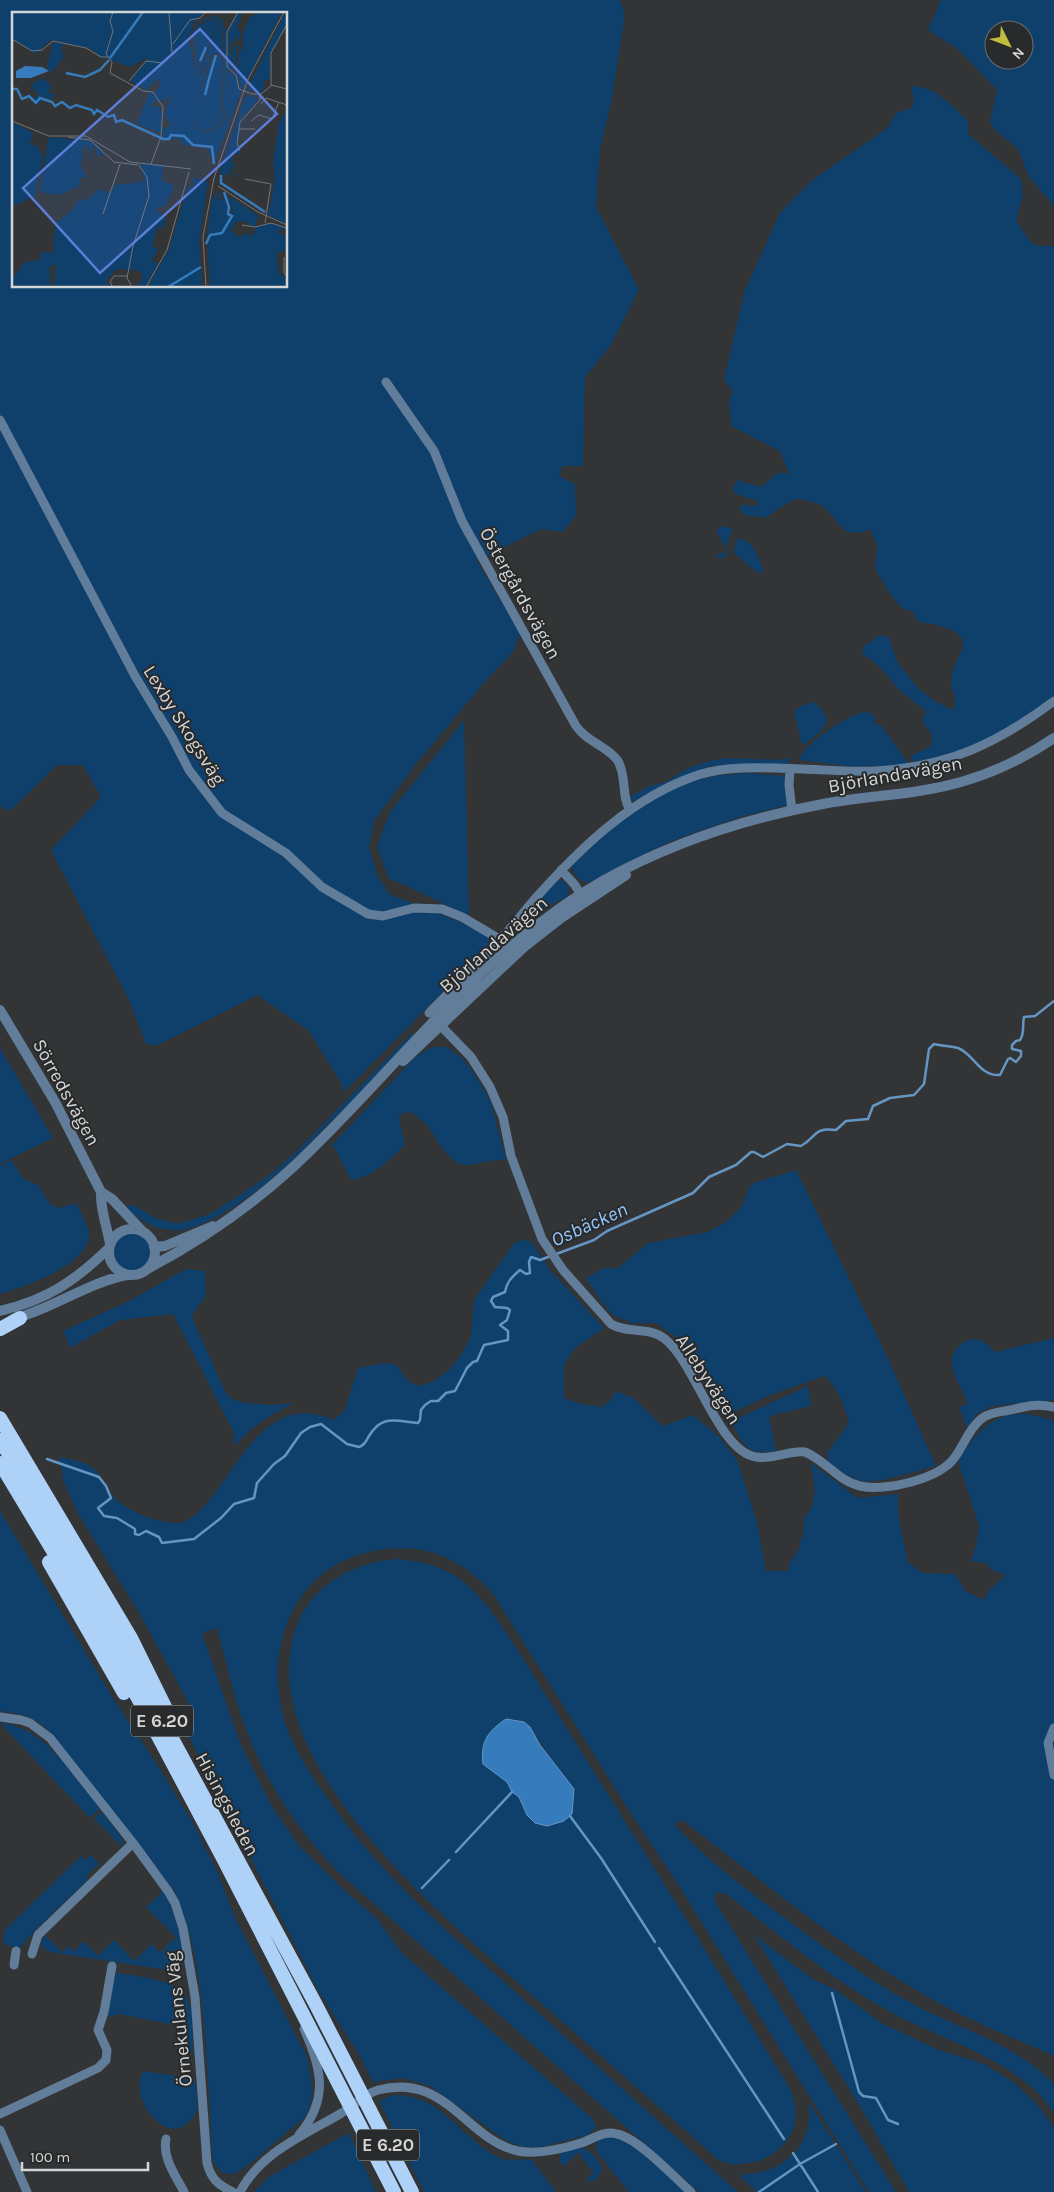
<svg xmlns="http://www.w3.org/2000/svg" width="1054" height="2192" viewBox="0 0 1054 2192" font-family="Karla,sans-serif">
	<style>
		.green { fill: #0e406b; fill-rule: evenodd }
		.water { fill: #367bbb; stroke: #6596c3 }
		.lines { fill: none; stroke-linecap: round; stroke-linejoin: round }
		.stream { stroke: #6596c3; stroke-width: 2.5 }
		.minor { stroke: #617d99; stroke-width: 9 }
		.tertiary { stroke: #617d99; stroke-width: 10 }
		.trunk { stroke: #aed2f7; stroke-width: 14 }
		.labels { text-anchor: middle; stroke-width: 4; stroke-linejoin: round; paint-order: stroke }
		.shield { fill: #282a2b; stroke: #a0a2a3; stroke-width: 1 }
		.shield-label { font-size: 18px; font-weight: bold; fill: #d4d5d6 }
		.street-label { font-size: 19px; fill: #d4d5d6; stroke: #282a2b }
		.water-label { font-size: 20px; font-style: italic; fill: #93c7fa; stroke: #282a2b }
		.inset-river { fill: none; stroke: #367bbb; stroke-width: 2.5 }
		.inset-road { fill: none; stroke: #737476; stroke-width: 1 }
		.view { fill: #5d7dd7; fill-opacity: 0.15; stroke: #5d7dd7; stroke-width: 2.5 }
		.inset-edge { fill: none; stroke: #d4d5d6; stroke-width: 2.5 }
	</style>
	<rect width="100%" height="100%" fill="#323436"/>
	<path class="green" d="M0 0H620L625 16 611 103 600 149 596 207 639 290 611 345 585 377 583 466H562L559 476 575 484 576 516 562 532 541 529 477 561 520 633 513 652 483 684 416 764 374 821 369 847 378 877 389 894 491 934 493 941 344 1092 340 1081 309 1031 257 995 158 1045 146 1044 130 1002 51 850 101 797 83 765H57L10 811 0 807ZM14 14H286V286H14Z
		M941 0H1054V206L1029 177 1018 149 995 130 990 121 997 90 959 50 928 30ZM994 30H1024V60H994Z
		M911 86C935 86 952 105 968 121V134L1021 179 1023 194 1016 220 1029 240 1037 246H1054V695C1025 718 990 742 953 753 941 757 928 760 916 763L912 760 911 756 931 746C935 735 928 729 922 721L926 711 897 688 880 667 862 653 863 646 870 643 879 635 889 637 897 662 919 689 936 702 953 710C960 699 950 691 951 680 952 669 957 661 961 651 972 629 933 624 918 622L913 612 902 608 888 591 875 568 878 546 870 529C839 542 841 519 821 505 820 504 801 499 799 499 792 498 772 514 765 518 755 515 744 519 739 509L742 505 757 506 758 501 735 494C732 489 734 485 737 480L761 487 777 473H789L780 451 731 426 729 399 733 392 724 379 745 290 780 213 811 181 889 127C893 114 898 110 911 109L914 103Z
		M725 526 733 529 727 543 726 556 720 559 716 555 725 552 726 549 716 530Z
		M740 538C753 541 761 560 763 572L758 573 734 553 735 543Z
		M813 702C830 714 831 724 815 736 810 740 807 743 802 745L794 712 800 706Z
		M868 711 876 719 873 722 875 725 879 723 910 765 856 767 799 760C804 743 850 713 868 711Z
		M464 720 469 916 403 884 389 879 377 847 390 812Z
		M728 758 776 760 791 758 786 764 712 766 669 783 635 801 630 799 631 796 649 786 666 782 688 768 709 761Z
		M740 773 786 776 788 805 740 817 671 841 588 883C579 880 572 875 572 865 607 829 660 787 709 777 719 775 730 775 740 773Z
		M558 880H562L569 888 567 897 532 914 529 910Z
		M412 1033 414 1035C385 1067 356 1099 324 1128 317 1135 311 1143 303 1150 275 1178 229 1216 191 1228 169 1235 141 1225 126 1207L134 1205 157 1219 174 1223H181L210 1214 243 1193 272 1173 297 1151Z
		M432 1047H447L462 1058 475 1075 491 1102 506 1160C491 1159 481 1164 468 1165 449 1166 437 1138 427 1125 423 1121 417 1117 412 1112L400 1114 399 1118 405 1145C389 1160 374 1176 352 1180 343 1169 341 1156 332 1145L415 1057Z
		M0 1048 53 1138 0 1164Z
		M11 1160 24 1179 38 1185 50 1204 59 1208 76 1203C80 1212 89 1226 89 1235 88 1265 24 1287 0 1294V1166Z
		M796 1170 886 1354 936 1466C916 1471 882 1483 863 1481 851 1479 838 1469 828 1463L827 1453 849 1423C844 1405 839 1389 824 1376L768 1396 725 1416 707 1375 674 1336 656 1323H632L613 1315 601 1301 586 1278 603 1268H618L648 1243 708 1232 725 1223 741 1208 749 1188 754 1183Z
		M113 1252a19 19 0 1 1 38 0a19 19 0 1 1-38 0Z
		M526 1239 534 1245 550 1270 604 1328 574 1349 564 1365V1398L581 1404 601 1407 610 1401 616 1391 635 1399 662 1426 693 1415 719 1437 737 1460 757 1522 766 1571H788L790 1562 798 1551 804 1530V1519L812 1507 815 1492 811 1463 858 1498 898 1494V1515L908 1563 923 1573 955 1574 965 1591 984 1600 988 1591 1006 1575 991 1570 987 1563 971 1561 976 1546 979 1526 958 1461C982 1421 1007 1403 1054 1421V2056C1015 2038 970 2021 933 2000 843 1949 764 1882 682 1820L674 1824C705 1859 741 1885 778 1913 821 1945 865 1978 913 2004 959 2029 1016 2044 1054 2084V2112C1046 2102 1038 2092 1028 2084 986 2050 933 2036 887 2010 830 1978 780 1936 729 1896L718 1892 714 1897 717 1905 896 2192H869L676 1881 632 1815 493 1594C464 1561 431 1544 386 1549 292 1559 258 1653 289 1734 299 1758 313 1778 328 1799 381 1877 453 1936 522 1998 594 2063 665 2128 738 2192H699L336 1870C293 1824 260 1773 240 1712 231 1685 225 1656 217 1628L202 1633 240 1743 272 1807 300 1847 341 1887 377 1919 402 1953 593 2119 596 2128 587 2135 538 2148 519 2146 505 2140 430 2086 403 2078 373 2082 360 2056 319 1992 185 1729 196 1716 138 1611 78 1513 64 1483 59 1457C68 1459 80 1460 88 1465 101 1473 102 1479 109 1491 120 1509 156 1523 176 1523 188 1524 200 1511 207 1503 241 1463 269 1391 333 1420L344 1412 358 1368 384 1363 395 1364 409 1382 420 1386 434 1381 449 1370 463 1352 471 1336 474 1300 514 1243Z
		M186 1269 205 1271 206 1296 193 1313V1320L226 1393 232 1399 245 1403 272 1405 294 1403C272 1414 251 1426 235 1446L233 1431 173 1314 120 1320 70 1348 63 1331 129 1301Z
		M1054 1338V1400L992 1406 978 1413 967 1427 959 1408 968 1403C962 1390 951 1374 952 1359 953 1347 968 1336 980 1340 986 1342 991 1348 995 1352Z
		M808 1386 811 1406 769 1416 776 1451C746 1456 743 1444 731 1421Z
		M0 1511 116 1703 158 1766 191 1820 218 1873 234 1916 306 2055C311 2077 317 2097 305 2117L244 2168 235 2174 223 2173 213 2162C211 2145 211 2127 210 2109 205 2041 204 1950 173 1889L50 1732C35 1716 21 1714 0 1711Z
		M394 1559C462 1562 482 1597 517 1649L693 1930 790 2089C806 2123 786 2157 749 2163 736 2165 726 2165 716 2158 658 2106 599 2054 541 2003 454 1926 243 1757 298 1623 314 1584 354 1563 394 1559ZM506 1719 530 1727 555 1765 572 1814 564 1821 523 1808 519 1797 512 1792 507 1782 483 1764V1747Z
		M0 1723C39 1727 59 1757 81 1785 87 1792 97 1801 99 1810L92 1816H88Z
		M103 1813 122 1838V1847L94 1818 99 1814Z
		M91 1855 99 1864 86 1876 88 1880 35 1930 20 1948 3 1944 5 1930 81 1856 86 1860Z
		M164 1890C173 1909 201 1970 160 1969L50 1952 43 1948 41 1942 45 1935 62 1952 68 1946 74 1952 84 1941 98 1956 114 1940 134 1961 152 1944 160 1953 176 1937 146 1907Z
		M754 1935 814 1980 833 1988 883 2024 939 2050 984 2064 1013 2082 1036 2103 1054 2127V2192H909L867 2118Z
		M116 1973C134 1976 176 1979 185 1995 195 2011 192 2035 193 2053L188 2052 186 2035 179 2026 119 2014 108 2017 111 1984Z
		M144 2071 195 2079C195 2088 199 2101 197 2110 196 2113 192 2118 190 2120 166 2150 126 2094 144 2071Z
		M394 2095C445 2096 459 2137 498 2157 509 2163 521 2158 532 2160L556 2192H424L379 2101Z
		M808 2101 866 2192H757L741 2177 742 2174C774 2175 805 2154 809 2121 810 2114 809 2107 808 2101Z
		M349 2133 376 2192H254L270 2176Z
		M613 2135 633 2145 686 2192H629L596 2151 597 2140Z
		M578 2147C590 2149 599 2158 602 2170L595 2181 591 2182 586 2178 594 2174 578 2152 563 2167C560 2162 558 2157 562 2152Z"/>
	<path class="water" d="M506 1719 524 1722 530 1727 540 1745 574 1789 572 1814 564 1821 547 1826 535 1823 527 1815 519 1797 512 1792 507 1782 483 1764C480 1742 488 1731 506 1719Z"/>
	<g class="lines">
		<path class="stream" d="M47 1459 99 1477 106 1486 111 1498 98 1508 104 1516 117 1518 135 1529V1534L139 1535 146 1531 159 1537 162 1543 194 1539 221 1518 234 1504 254 1498 257 1483 274 1464 285 1456 301 1433 310 1427 321 1424 347 1444 359 1447C365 1445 366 1441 369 1436 382 1414 396 1421 418 1423L420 1420 421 1410 425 1405 431 1401H438L446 1393 455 1391 467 1368 473 1362 477 1361 484 1345 508 1340V1331L500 1325 507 1320 510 1310 507 1308 495 1307 491 1301 493 1297 505 1292C507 1281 512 1277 520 1270L526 1274 530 1273 529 1262 531 1257 540 1260 594 1240 607 1231 693 1193 709 1177 736 1165 751 1152H754L763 1157 787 1144 801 1146C817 1137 813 1127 836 1130L846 1121 868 1119 873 1106 890 1098 914 1095 924 1084 929 1049 934 1044C942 1046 951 1046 958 1048 974 1054 980 1077 1000 1075L1008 1059 1010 1058 1016 1062 1021 1056V1051L1012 1049V1045L1016 1041 1020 1040C1025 1033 1022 1025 1024 1017L1035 1016 1054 1001
			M570 1816 601 1858 655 1942
			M456 1852 512 1792
			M422 1888 449 1860
			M659 1948 784 2139
			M832 1993 859 2092 863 2096 876 2098 888 2120 898 2124
			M793 2153 818 2192
			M759 2192 800 2164 836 2144"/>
		<path class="minor" d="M386 382 434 451 462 521 576 726C588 743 608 746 618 761 627 777 621 796 630 810
			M0 420 135 676 172 737 189 770 222 813 286 853 322 887 368 914 383 916 414 908 442 909 462 917 501 940
			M790 769 789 785 792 810
			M561 870 575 885 580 894
			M429 1013C452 989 477 965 500 940 512 927 523 913 534 900 579 849 632 797 698 775 729 765 770 768 803 769 827 770 851 772 875 771 947 767 997 744 1054 701
			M441 1026 471 1057 490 1087 503 1117 511 1156 542 1239 563 1270 611 1324C628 1334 649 1326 665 1339 696 1364 719 1452 756 1457 773 1460 789 1450 805 1452 825 1460 838 1481 860 1486 885 1492 940 1479 955 1457 964 1445 970 1426 984 1417 990 1413 998 1412 1005 1411 1025 1407 1034 1403 1054 1407
			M0 1717 21 1720 30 1723 50 1738 133 1843 168 1891 175 1903 183 1928 195 1997 207 2163C211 2179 218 2185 233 2192
			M1054 1728 1048 1743 1054 1775
			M32 1954 38 1935 133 1843
			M14 1965 16 1951
			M0 2114 98 2068 106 2060 107 2050 98 2030 104 2012 112 1966
			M0 2130 27 2192
			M299 2135C329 2099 322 2069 304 2029
			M166 2139C162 2158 176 2176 184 2192
			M240 2192C260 2153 304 2135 340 2114 352 2107 364 2094 378 2090 394 2086 411 2086 426 2092 460 2106 481 2143 518 2151 539 2155 562 2149 581 2143 593 2139 604 2130 617 2134 638 2138 674 2177 691 2192"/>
		<path class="tertiary" d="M0 1010 55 1102 101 1192 112 1199 143 1232
			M403 1061 524 947 561 918 626 875
			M101 1192C100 1209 107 1226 110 1244
			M109 1252a23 23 0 1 1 46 0a23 23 0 1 1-46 0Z
			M154 1247 165 1246 213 1226
			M149 1268C200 1241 248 1208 291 1169 395 1073 478 951 604 880 671 843 747 818 823 804 855 798 887 796 919 791 968 784 1013 766 1054 738
			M0 1311C47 1300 75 1281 109 1248
			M13 1319C53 1309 86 1283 127 1275"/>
		<path class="trunk" d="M0 1329 20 1318
			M0 1418 131 1638 173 1723
			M0 1440 39 1503 148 1694 315 2003 412 2192
			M0 1463 79 1594 139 1700 224 1860 394 2192
			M49 1562 124 1693"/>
	</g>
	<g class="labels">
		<g class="shield">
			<rect x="131" y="1705.5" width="62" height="31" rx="4"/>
			<rect x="357" y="2129.5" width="62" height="31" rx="4"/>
		</g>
		<g class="shield-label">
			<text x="162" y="1727">E 6.20</text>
			<text x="388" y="2151">E 6.20</text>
		</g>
		<g class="street-label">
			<text transform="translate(521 593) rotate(61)" y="7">Östergårdsvägen</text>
			<text transform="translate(185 725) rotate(58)" y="7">Lexby Skogsväg</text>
			<text transform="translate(895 774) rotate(-10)" y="7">Björlandavägen</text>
			<text transform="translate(493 944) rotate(-41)" y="7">Björlandavägen</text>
			<text transform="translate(67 1092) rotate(61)" y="7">Sörredsvägen</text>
			<text transform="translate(709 1379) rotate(57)" y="7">Allebyvägen</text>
			<text transform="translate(228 1804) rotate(62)" y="7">Hisingsleden</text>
			<text transform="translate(178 2019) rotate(-96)" y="7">Örnekulans Väg</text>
		</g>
		<g class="water-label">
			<text transform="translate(589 1224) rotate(-24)" y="7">Osbäcken</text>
		</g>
	</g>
	<g transform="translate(12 12)">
		<rect width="275" height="275" fill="#323436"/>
		<path d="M0 0H193L182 10 177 26 186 74 180 20 192 7 202 4 209 7 214 18 215 98 205 126 215 103 216 59 222 62 229 80 203 148 201 151 196 135 172 133 166 126 150 129 151 116 160 114 152 103 159 85 147 90 143 80 148 74 146 66 134 78 118 69 136 45 118 55 88 44 79 37 39 28 24 42 0 27ZM200 6 206 8 189 66 182 22 189 11ZM209 10 211 19V98L205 115 193 121 184 116 181 108 198 44 204 41 210 43ZM226 0H230L223 21 227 15 229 24 226 31V25L222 22 224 28 218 33 220 47 222 33 226 34 221 60 216 56V18ZM250 0H270L230 78 224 61 227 41 233 32 230 31 232 18 238 5ZM273 0 275 11 258 45V67L252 69 251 80 235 78ZM203 7 205 8 189 60 183 22 189 12ZM41 30 52 32 49 37 52 45 39 61 35 56ZM205 42 210 47 209 99 204 114 191 120 184 114 182 105 199 48ZM31 66 39 73 36 80 42 82 41 87 32 85 25 93 20 89 27 82 20 76 22 70ZM138 79 145 84V89H141L139 95H150L147 99 150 100 149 121 125 112ZM237 83 247 87 230 106 225 135 230 143 222 141 219 151H223L222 162 229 164 221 163 220 152 216 163 207 162 232 87ZM275 97V212L256 203 263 167 261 149 267 111ZM0 110 27 122 3 112 21 121 18 132 25 134 31 145 23 184 0 195ZM36 126H56V130L62 126H70L84 132 91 141 86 145 81 132 77 145 76 133 70 137 71 146 68 153 75 165 73 167 69 164 66 175 48 183 28 180ZM124 152H128L162 154 173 157 176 161V163L174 158 164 154 143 153 151 154 150 168 162 174 153 195H145L144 199 154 205 152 216 146 215 140 233 146 238 139 250 148 251 133 275H124L131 266 128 259 104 257 94 269 98 275H42L44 251 37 256 39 275H1L0 267 13 250 28 248 29 240 41 241 43 212 61 198 65 189 76 187 88 177 98 182 103 173 130 170 132 165 129 153ZM181 165 196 170 187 229 190 275H136L157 237 176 174 181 176ZM207 180 210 182 203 189 214 185 218 206 221 203 217 184 246 204 243 214 236 213V209L223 210V214L218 217 228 226 233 221 241 224 244 215 259 211 275 216V219L268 216 266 220 275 225V238L264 241 267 262 274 265 275 275H198L195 222 200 187Z" fill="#0e406b" fill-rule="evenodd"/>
		<path d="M13 54 30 55 37 59 19 66H4V59Z" fill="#367bbb"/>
		<path class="inset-river" d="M98 46 131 0M188 49 194 35M54 61 73 65 88 58 97 48M197 67 204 43M0 77H5L10 87 17 84 24 91 28 86 40 90 43 94 50 90 58 96 64 93 80 98 82 102 85 98 96 105 102 103 104 110 110 108 151 127H157L159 123 172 124 181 133 200 135 202 152M193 83 197 67M209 163V171L253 200M194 232 198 223 210 221 220 204 216 202 217 195 212 180M156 275 189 255"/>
		<path class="inset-road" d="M101 0 98 9 101 19 94 42 100 50 98 61 131 79 141 80 151 95 149 125 139 152M226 0 215 20V55L224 63 227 77 240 82H249L259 74V41L275 12M0 27 20 39 30 38 41 29 74 36 89 45H96M161 32 178 8 188 6 194 0M117 69 134 49 151 51 160 41 157 0M259 73 275 77M249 92 254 86 275 93M0 109 37 124H74L118 150 179 157M239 109 247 103 260 107 267 90M227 117H243M56 125 78 128 102 150 126 153M228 139 225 131 228 110 248 88V83M233 167 259 172 253 211M206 174 246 200 275 213M91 202 108 152M230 213 243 215 259 211 275 216M272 245V261L275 264M101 275 98 270 102 264H115M120 275 115 266 121 234 137 184 135 165 127 153M134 275 155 238 177 160M194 275 191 225 202 166 236 67 272 0"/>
		<path class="view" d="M188 17 265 102 88 261 11 176Z"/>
		<rect width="275" height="275" class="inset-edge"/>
	</g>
	<g transform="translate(1009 45) rotate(132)"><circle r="24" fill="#282a2b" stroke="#6d6e6f"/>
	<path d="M0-4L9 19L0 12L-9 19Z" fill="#c3bd3f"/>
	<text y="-8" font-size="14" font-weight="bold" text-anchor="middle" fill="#d4d5d6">N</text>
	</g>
	<path d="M22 2162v8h126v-8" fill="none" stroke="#d4d5d6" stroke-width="2.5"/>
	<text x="30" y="2162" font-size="15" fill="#d4d5d6" stroke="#282a2b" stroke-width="4" paint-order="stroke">100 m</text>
</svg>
